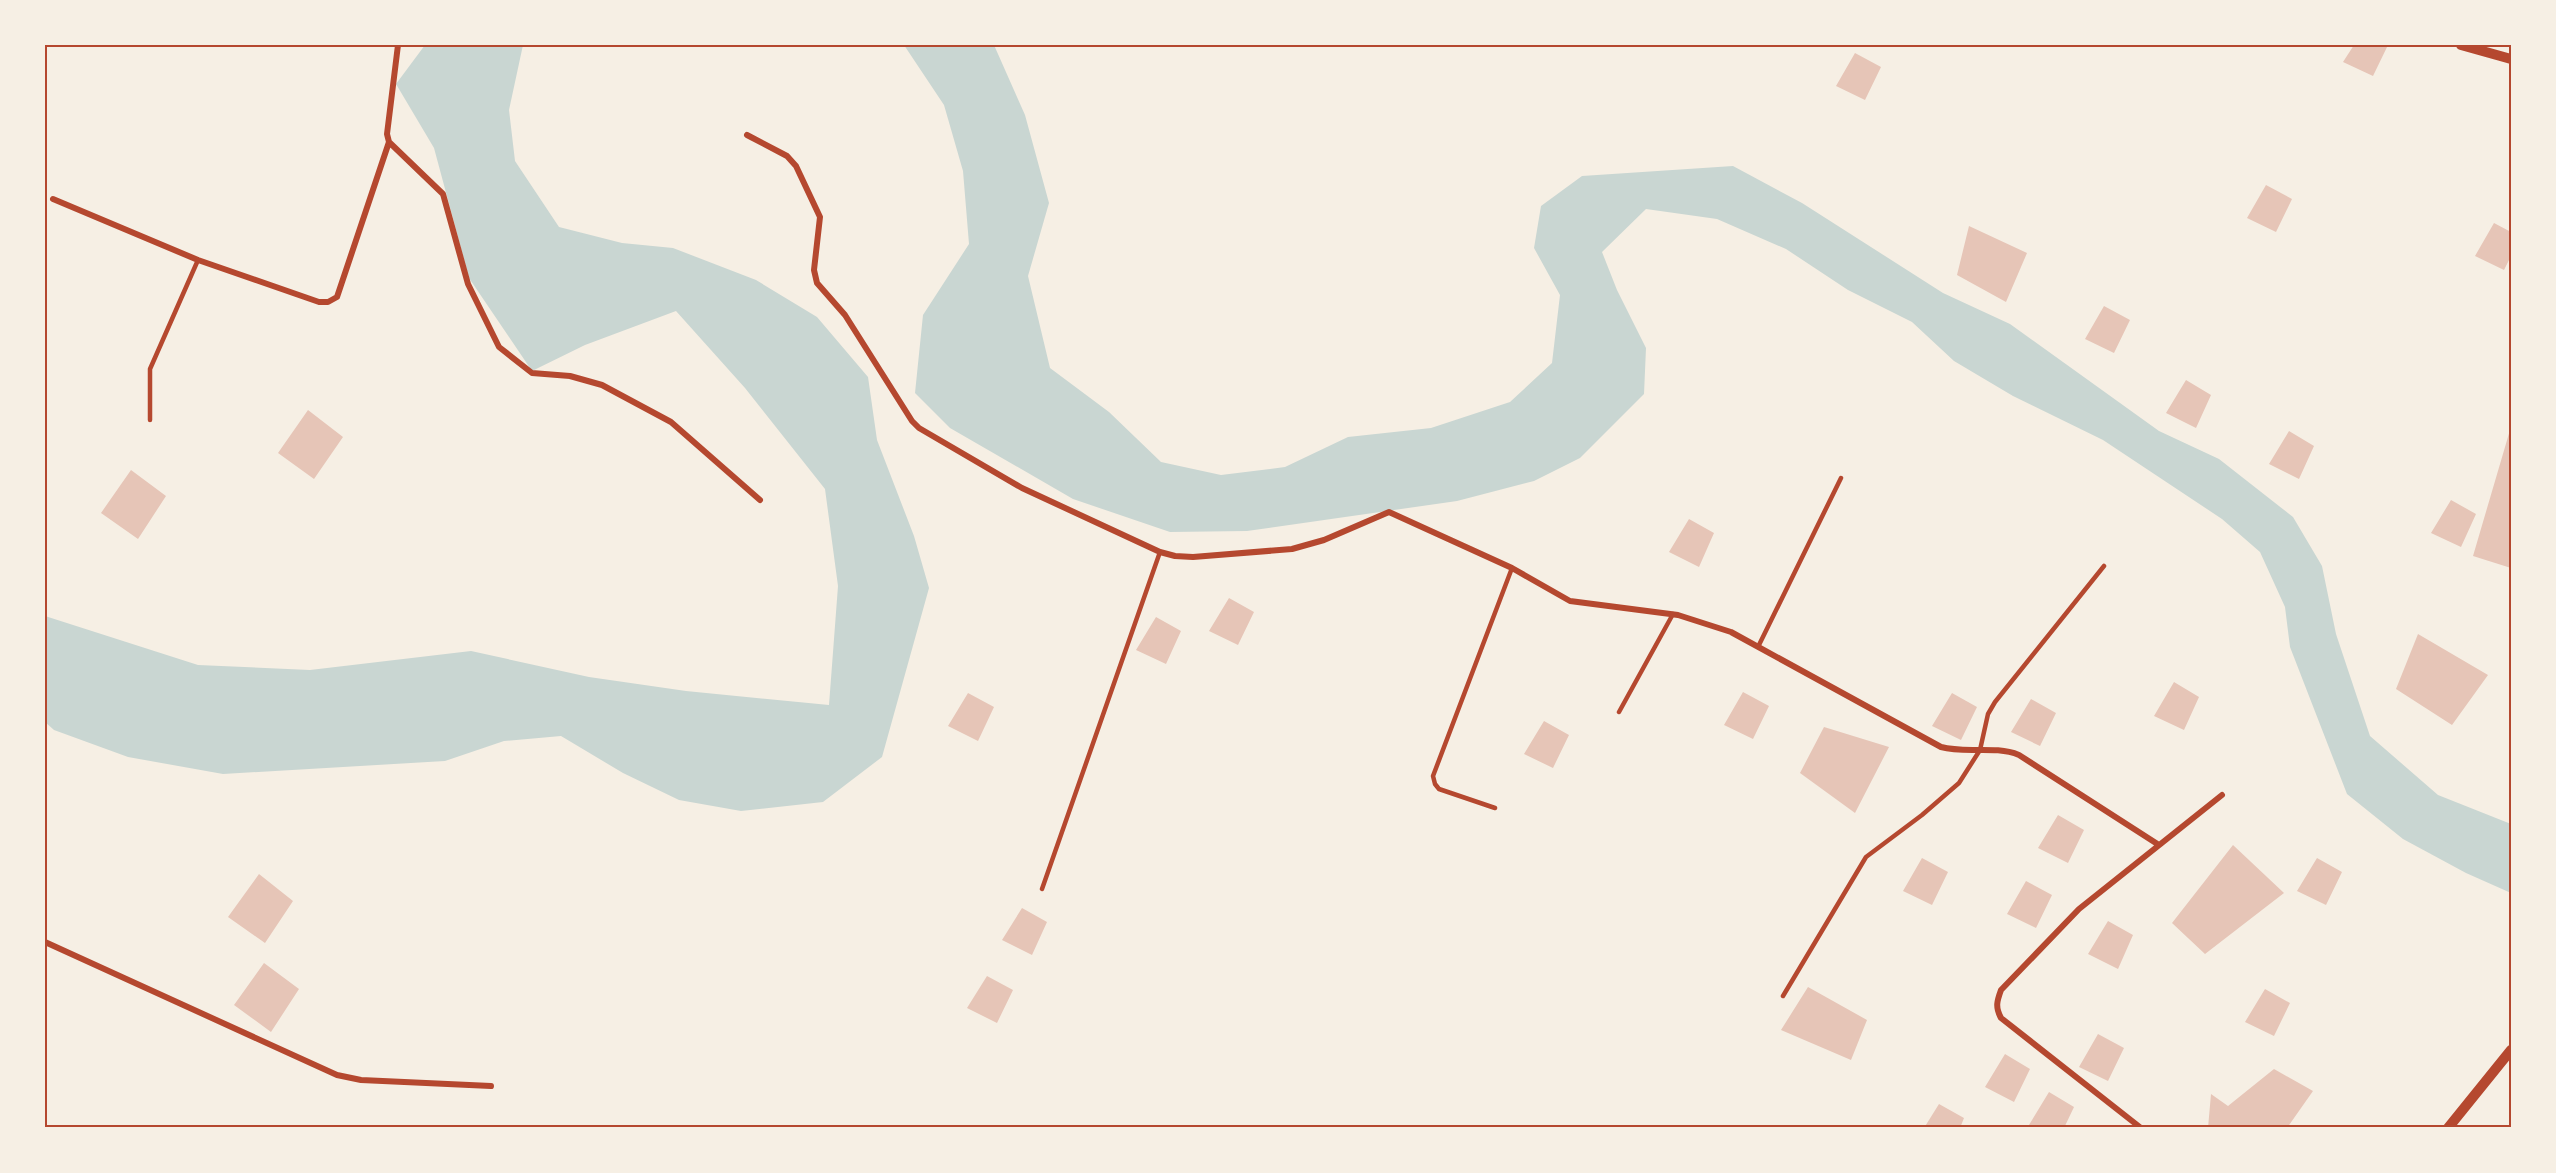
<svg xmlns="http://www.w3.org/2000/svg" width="2556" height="1173" viewBox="0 0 2556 1173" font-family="Quicksand,sans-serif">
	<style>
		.water { fill: #c9d6d2 }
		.building { fill: #e6c5b7 }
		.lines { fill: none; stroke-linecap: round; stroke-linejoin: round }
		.service { stroke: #b5482f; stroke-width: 4.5 }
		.minor { stroke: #b5482f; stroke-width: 6 }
		.tertiary { stroke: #b5482f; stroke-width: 10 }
		.neatline { fill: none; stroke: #b5482f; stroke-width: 2 }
	</style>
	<rect width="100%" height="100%" fill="#f6efe4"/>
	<path class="water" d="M425 45H523L509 110 515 161 559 227 622 243 673 248 756 280 817 317 868 377 877 440 914 536 929 588 882 757 823 802 741 811 679 800 623 773 561 736 504 741 445 761 223 774 128 757 54 730 45 722V616L198 665 310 670 471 651 589 677 686 691 829 705 838 586 825 489 745 388 676 311 585 345 532 371 469 278 434 148 396 84Z
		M904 45H994L1025 115 1049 203 1028 276 1050 368 1109 412 1161 462 1221 475 1285 467 1348 437 1431 428 1510 402 1552 363 1560 295 1534 248 1541 206 1582 176 1733 166 1802 203 1943 293 2010 324 2159 431 2219 459 2293 517 2322 566 2336 634 2370 736 2438 795 2511 824V893L2466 873 2403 839 2347 794 2290 647 2285 607 2260 552 2222 519 2103 440 2013 396 1954 361 1912 322 1848 290 1786 249 1717 219 1646 209 1602 252 1617 290 1646 348 1644 394 1580 458 1534 481 1457 501 1247 531 1170 532 1073 499 950 428 915 393 923 315 969 244 963 171 944 105Z"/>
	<path class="building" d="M2354 45H2388L2373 76 2343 62Z
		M1855 53 1881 67 1865 100 1836 86Z
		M2266 185 2292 199 2276 232 2247 218Z
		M2494 223 2511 232V256L2504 270 2475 256Z
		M1969 226 2027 253 2006 302 1957 275Z
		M2104 306 2130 320 2114 353 2085 339Z
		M2186 380 2211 395 2196 428 2166 413Z
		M308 410 343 437 314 479 278 453Z
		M2510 430H2511V568L2473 556Z
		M2289 431 2314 446 2299 479 2269 464Z
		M131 470 166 496 138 539 101 513Z
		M2451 500 2476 514 2461 547 2431 533Z
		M1689 519 1714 533 1699 567 1669 552Z
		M1229 598 1254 612 1238 645 1209 631Z
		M1156 617 1181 631 1166 664 1136 650Z
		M2418 634 2488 675 2452 725 2396 689Z
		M2174 682 2199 697 2184 730 2154 716Z
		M1743 692 1769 706 1753 739 1724 725Z
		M968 693 994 707 978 741 948 726Z
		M1952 693 1977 707 1961 740 1932 726Z
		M2031 699 2056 713 2040 746 2011 732Z
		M1544 721 1569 735 1553 768 1524 754Z
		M1824 727 1889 747 1855 813 1800 773Z
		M2058 815 2084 830 2068 863 2038 848Z
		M2233 845 2284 893 2205 954 2172 923Z
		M1922 858 1948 872 1932 905 1903 891Z
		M2317 858 2342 872 2326 905 2297 891Z
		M259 874 293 901 265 943 228 917Z
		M2026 881 2052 895 2036 928 2007 914Z
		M1022 908 1047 922 1032 955 1002 940Z
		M2108 921 2133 935 2118 969 2088 954Z
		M264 963 299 989 271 1032 234 1005Z
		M987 976 1013 990 997 1023 967 1008Z
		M1808 987 1867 1020 1851 1060 1781 1030Z
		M2265 989 2290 1003 2274 1036 2245 1022Z
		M2098 1034 2124 1048 2108 1081 2079 1067Z
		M2005 1054 2030 1069 2014 1102 1985 1087Z
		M2274 1069 2313 1091 2287 1128H2208L2211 1094 2228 1106Z
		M2049 1092 2074 1107 2064 1128H2034L2029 1125Z
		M1939 1104 1964 1118 1960 1128H1924Z"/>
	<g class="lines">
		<path class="service" d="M150 420V369L198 260
			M1758 647 1841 478
			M1619 712 1673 614
			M1495 808 1439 789 1435 784 1433 776 1512 568
			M1042 889 1160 552
			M1783 996 1866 857 1922 815 1959 783 1980 750 1988 714 1995 702 2104 566"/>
		<path class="minor" d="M398 45 387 134 389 142 443 194 468 284 499 347 532 373 570 376 602 385 671 422 760 500
			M747 135 787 156 796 166 820 217 814 270 817 283 845 315 912 421 919 428 1022 488 1160 552 1175 556 1193 557 1292 549 1324 540 1389 512 1512 568 1570 601 1678 615 1731 632 1941 747C1966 754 1994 745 2019 755L2159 845
			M53 199 198 260 319 302H328L337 297 389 142
			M45 942 337 1075 361 1080 491 1086
			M2141 1128 2001 1018C1995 1007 1997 1001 2001 990L2079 909 2222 795"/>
		<path class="tertiary" d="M2461 45 2511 59
			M2448 1128 2511 1050"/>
	</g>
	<rect width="2556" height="1173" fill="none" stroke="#f6efe4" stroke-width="93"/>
	<rect x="46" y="46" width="2464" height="1080" class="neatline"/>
</svg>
